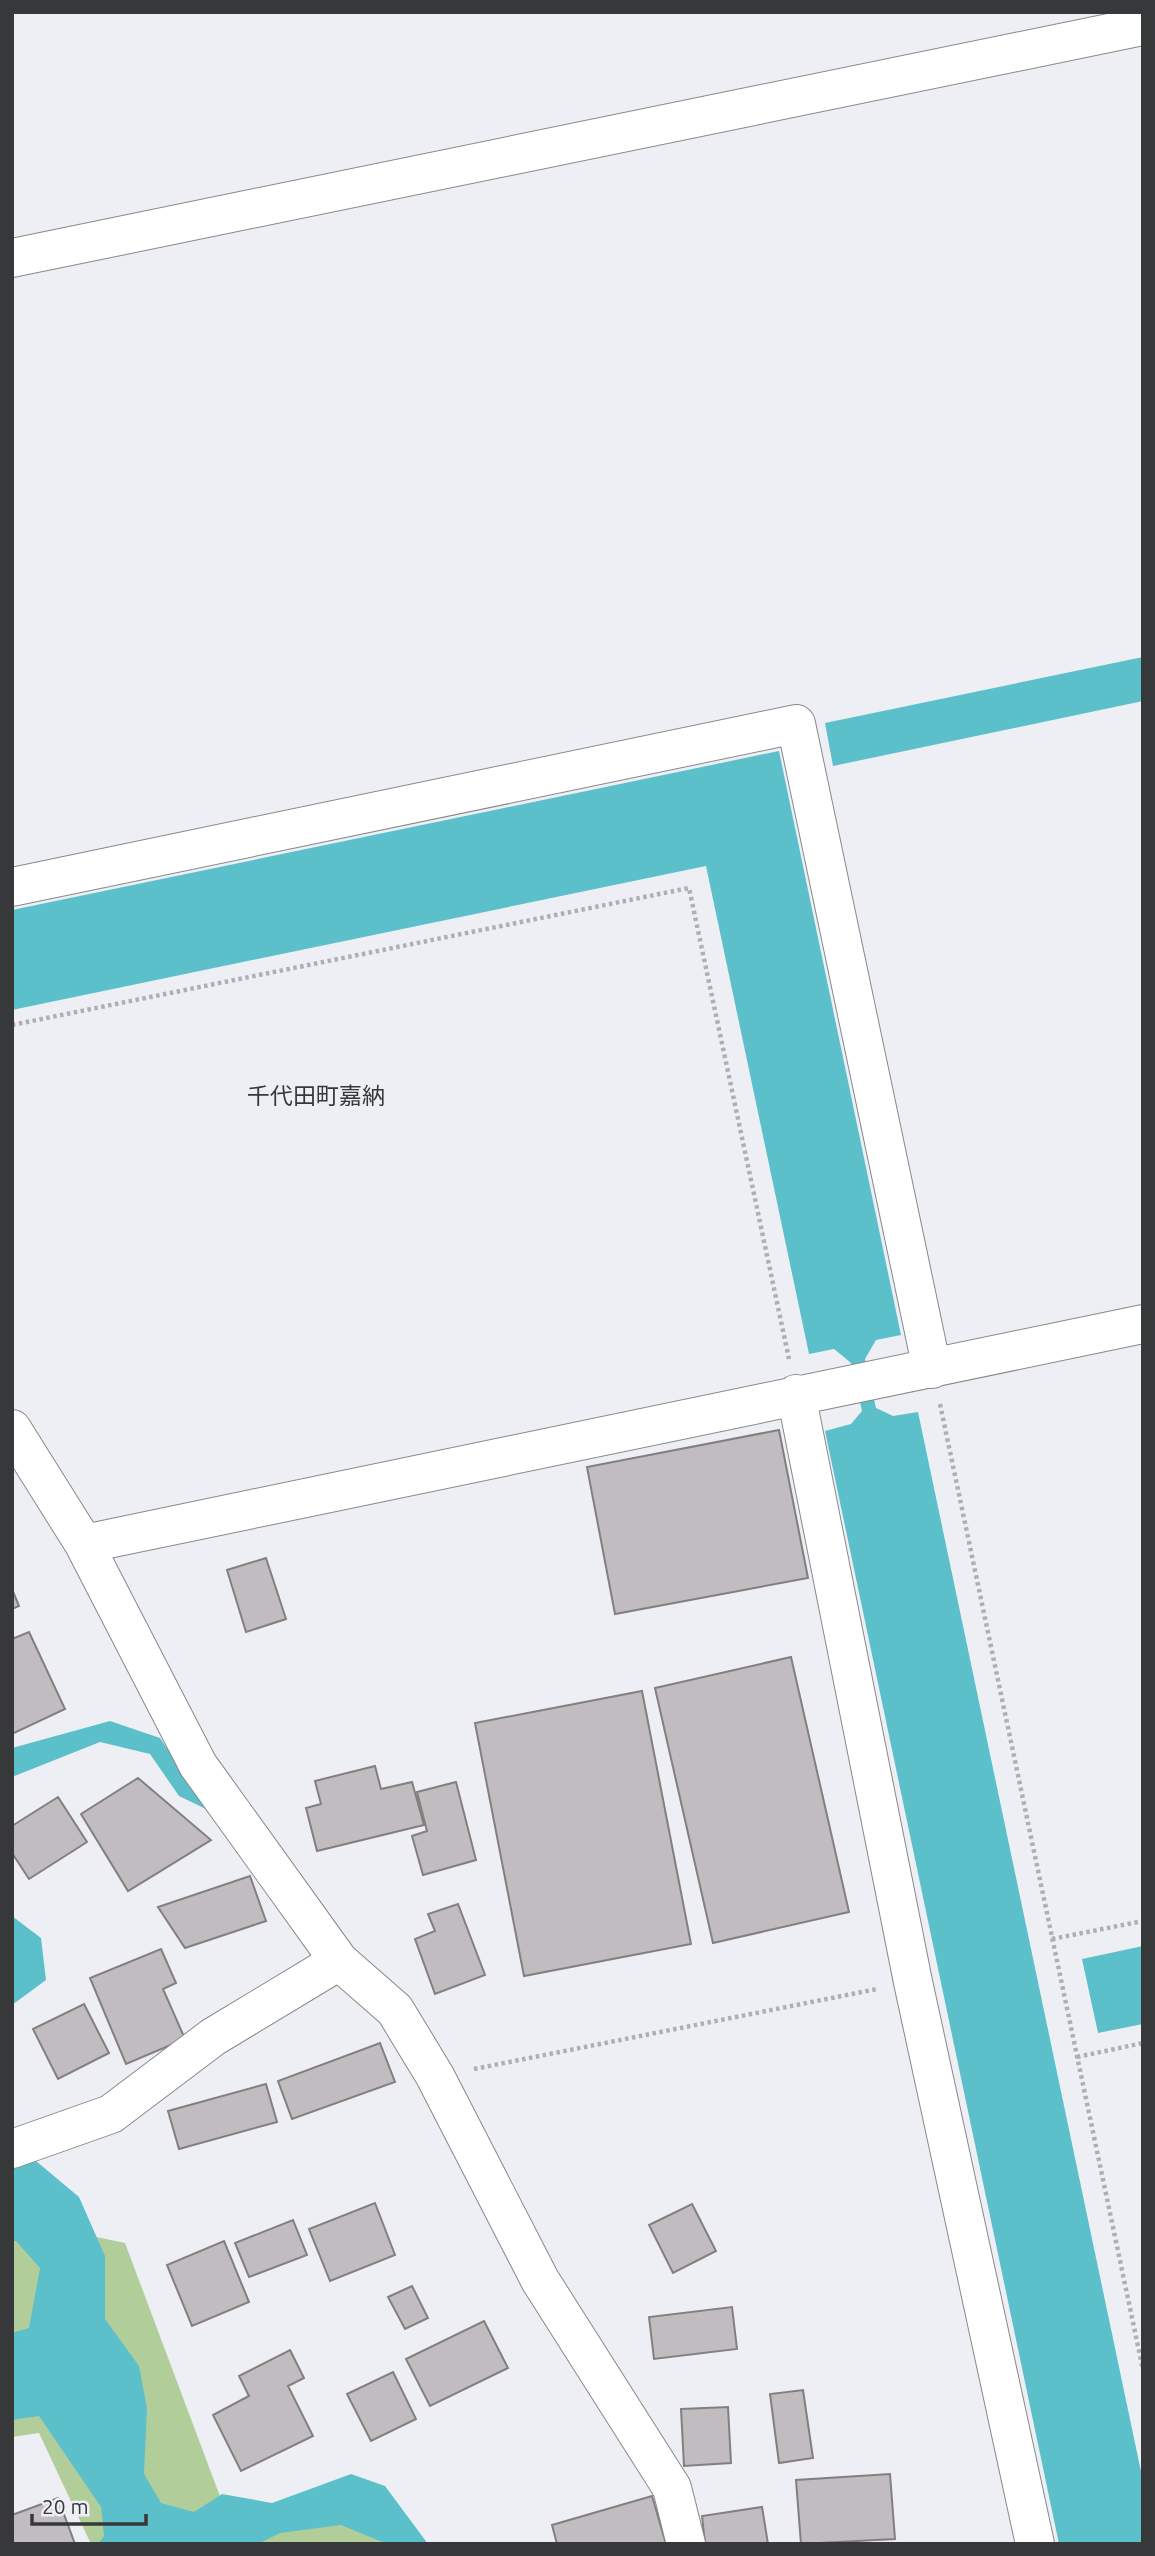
<svg xmlns="http://www.w3.org/2000/svg" width="1155" height="2556" viewBox="0 0 1155 2556" font-family="Ubuntu,'Noto Sans JP',sans-serif">
	<style>
		.green { fill: #b1ce9a }
		.water { fill: #5cc0cb }
		.building { fill: #c0bcbf; stroke: #837f81; stroke-width: 2 }
		.lines { fill: none; stroke-linecap: round; stroke-linejoin: round }
		.street-casing { stroke: #87888c; stroke-width: 40 }
		.path { stroke: #aeafb3; stroke-width: 4.5; stroke-dasharray: 3.5 3.5; stroke-linecap: butt }
		.street { stroke: #fff; stroke-width: 38 }
		.labels { text-anchor: middle; stroke-width: 5; stroke-linejoin: round; paint-order: stroke }
		.quarter-label { font-size: 23px; fill: #37383a; stroke: #eeeff4 }
	</style>
	<rect width="100%" height="100%" fill="#eeeff4"/>
	<path class="green" d="M12 2173 24 2222 125 2243 227 2515 390 2517 404 2544H91L39 2433 12 2437Z"/>
	<path class="water" d="M1143 657V701L833 766 825 723Z
		M779 751 901 1335 876 1340 865 1359 876 1408 893 1416 918 1412 1143 2481V2544H1059L825 1431 851 1424 862 1411 851 1363 834 1349 809 1354 706 866 12 1010V910Z
		M110 1721 160 1738 208 1810 179 1796 150 1754 100 1742 12 1777V1748Z
		M12 1916 41 1938 46 1980 12 2005Z
		M1143 1946V2024L1098 2033 1082 1959Z
		M30 2156 79 2197 105 2256V2319L139 2366 147 2408 144 2474 161 2503 194 2512 222 2494 272 2503 351 2474 385 2486 428 2544H387L341 2525 280 2533 258 2544H98L104 2536 101 2507 39 2416 12 2420V2333L29 2328 40 2268 16 2241H12V2160Z"/>
	<path class="building" d="M779 1430 808 1578 615 1614 587 1467Z
		M266 1558 286 1619 246 1632 227 1570Z
		M12 1589 19 1606 12 1609Z
		M29 1632 65 1709 12 1734V1639Z
		M791 1657 849 1912 713 1943 655 1688Z
		M642 1691 691 1944 524 1976 475 1723Z
		M375 1766 381 1789 412 1782 424 1825 317 1851 306 1808 321 1804 315 1781Z
		M138 1778 211 1840 128 1891 81 1814Z
		M456 1782 476 1860 423 1875 412 1836 427 1831 417 1792Z
		M58 1797 87 1842 29 1879 12 1853V1826Z
		M250 1876 266 1921 185 1948 158 1907Z
		M458 1904 485 1975 435 1994 415 1939 435 1931 428 1914Z
		M161 1949 176 1983 163 1989 185 2039 126 2064 90 1978Z
		M84 2004 109 2053 58 2079 33 2029Z
		M380 2043 395 2082 292 2119 278 2081Z
		M266 2084 277 2122 179 2149 168 2111Z
		M375 2203 395 2255 330 2281 309 2229Z
		M692 2204 716 2251 673 2273 649 2225Z
		M293 2220 307 2255 249 2277 235 2243Z
		M224 2241 249 2302 192 2326 167 2265Z
		M412 2286 428 2318 405 2329 388 2297Z
		M732 2307 737 2349 654 2359 649 2317Z
		M484 2321 508 2368 430 2406 406 2359Z
		M290 2350 304 2378 288 2386 313 2436 241 2471 213 2415 249 2396 239 2376Z
		M393 2372 416 2419 371 2441 347 2394Z
		M803 2390 813 2458 779 2463 770 2394Z
		M728 2407 731 2463 684 2466 681 2409Z
		M890 2474 895 2539 801 2544 796 2480Z
		M652 2496 666 2544H557L552 2525Z
		M58 2498 75 2544H12V2515Z
		M762 2507 768 2544H705L702 2516Z"/>
	<g class="lines">
		<g class="street-casing">
			<path id="street" d="M12 258 1143 26
				M12 887 796 724 932 1369
				M796 1394 913 1982 1035 2544
				M12 1429 84 1544 198 1765 339 1961 395 2010 435 2076 540 2280 672 2488 686 2544
				M84 1544 1143 1324
				M12 2149 111 2114 213 2037 339 1961"/>
		</g>
		<path class="path" d="M12 1025 689 888 789 1359
			M940 1404 1143 2370
			M1052 1939 1143 1921
			M1077 2057 1143 2043
			M474 2069 877 1989"/>
		<use href="#street" class="street"/>
	</g>
	<g class="labels">
		<g class="quarter-label">
			<text x="316" y="1104">千代田町嘉納</text>
		</g>
	</g>
	<rect width="1155" height="2556" fill="none" stroke="#37383a" stroke-width="28"/>
	<path d="M32 2514v10h114v-10" fill="none" stroke="#37383a" stroke-width="3.5"/>
	<text x="42" y="2514" font-size="21" fill="#37383a" stroke="#eeeff4" stroke-width="5" paint-order="stroke">20 m</text>
</svg>
